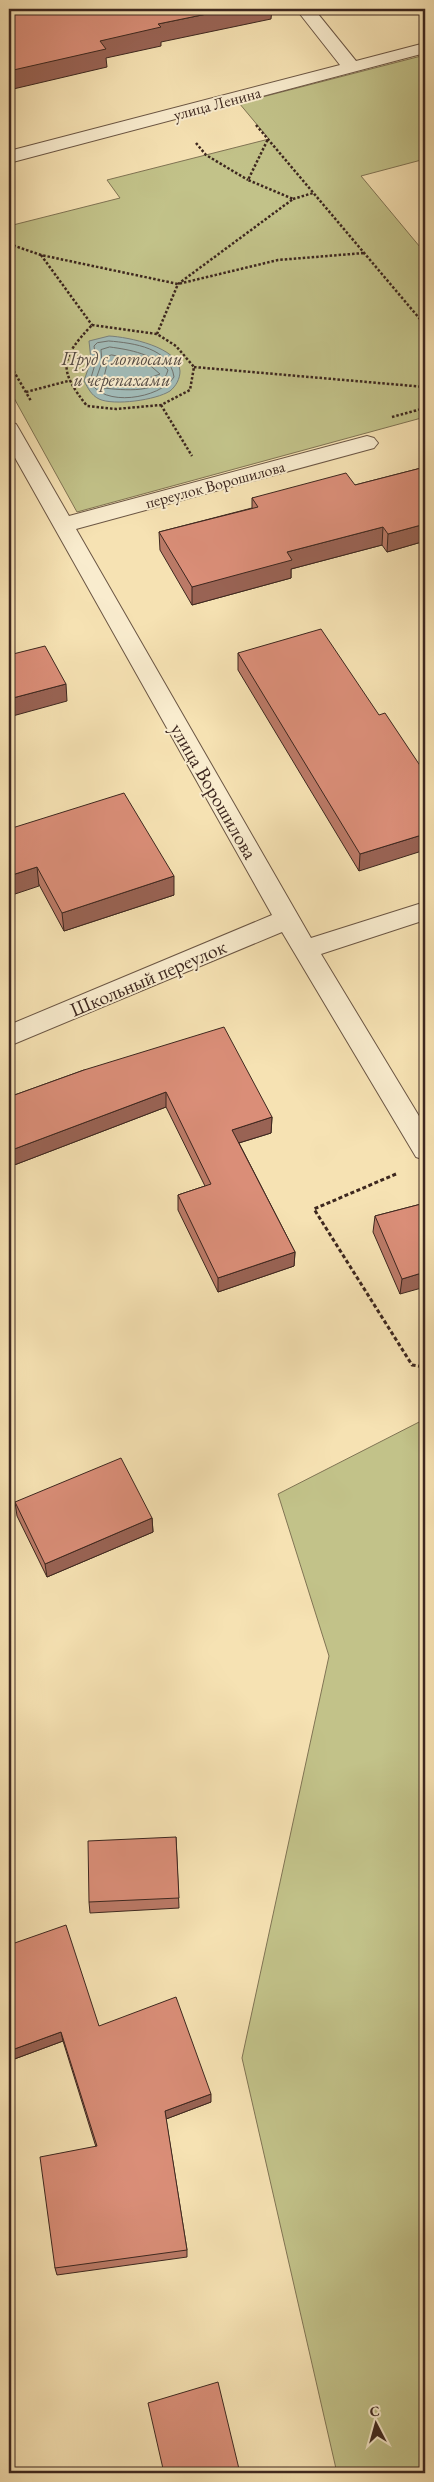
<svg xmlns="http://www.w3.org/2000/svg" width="434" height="2482" viewBox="0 0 434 2482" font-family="'EB Garamond',serif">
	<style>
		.green { fill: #c2c289; stroke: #807454 }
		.water { fill: #a1bbb8; stroke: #79807b }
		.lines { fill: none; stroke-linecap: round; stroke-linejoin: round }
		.shore { stroke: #6f716c; stroke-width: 1 }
		.street-casing { stroke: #6b5644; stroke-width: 2 }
		.path-far1 { stroke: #3d271f; stroke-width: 2.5; stroke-dasharray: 2.5 2; stroke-linecap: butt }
		.path { stroke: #3d271f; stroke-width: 3; stroke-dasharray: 4 2.5; stroke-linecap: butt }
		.street { fill: #f9ecce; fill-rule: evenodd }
		.wall { fill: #bb7a67; stroke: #3d271f }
		.shaded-wall { fill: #996354; stroke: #3d271f }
		.building { fill: #da8e78; stroke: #3d271f }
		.labels { text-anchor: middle; stroke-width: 4; stroke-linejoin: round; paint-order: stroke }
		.far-street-label { font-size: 16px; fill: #3d271f; stroke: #f9ecce }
		.far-water-label { font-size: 18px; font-style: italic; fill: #564c45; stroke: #f9ecce }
		.street-label { font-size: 20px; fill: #3d271f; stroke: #f9ecce }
	</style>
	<rect width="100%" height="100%" fill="#f6e2b3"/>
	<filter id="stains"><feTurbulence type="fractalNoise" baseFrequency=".004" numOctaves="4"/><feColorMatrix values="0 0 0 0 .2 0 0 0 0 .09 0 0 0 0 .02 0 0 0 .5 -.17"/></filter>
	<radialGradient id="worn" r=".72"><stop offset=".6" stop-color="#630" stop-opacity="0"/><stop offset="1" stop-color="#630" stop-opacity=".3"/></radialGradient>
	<path class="green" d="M425 55V159L361 176 425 253V417L77 512 9 389V226L120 198 107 180 269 139 239 103Z
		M425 1419V2473H337L242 2058 329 1656 278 1494Z"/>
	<path class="water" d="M109 336C128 337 179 347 180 371 180 379 176 386 170 391 156 400 114 406 99 399 91 395 88 388 84 381L91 360 89 341Z"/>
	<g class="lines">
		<path class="shore" d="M109 341C134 343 170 348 174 377 160 399 102 408 90 381L96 361 94 346 97 343Z
			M110 347C132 350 152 354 168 370 162 395 123 390 103 388L96 379 102 362 101 350Z
			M112 355 146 362 160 374 141 381H106L104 377 109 356Z"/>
		<g class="street-casing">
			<path id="street" d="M296 9H314L356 61 425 43V53L9 163V151L340 65Z
				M9 422 16 424 19 429 69 516 367 436 374 438 378 443 374 448 76 529 311 938 425 902V920L321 954 425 1126V1160L416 1157 282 932 9 1046V1025L272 915 9 447Z"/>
		</g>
		<path class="path-far1" d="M256 125 425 325
			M196 143 206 155 248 180
			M293 199 313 193
			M9 244 41 255 178 284 278 260 364 253
			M41 255 92 325
			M92 325 157 334 176 346 194 367 190 390 161 405 116 409 87 406C58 369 60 359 92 325Z
			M157 334 178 284 293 199 248 180 268 139
			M9 363 31 401
			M194 367 425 387
			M26 392 68 381
			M161 405 192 456
			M392 417 425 408"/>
		<path class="path" d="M396 1174 314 1209 412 1365 425 1367"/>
		<use href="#street" class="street"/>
	</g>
	<path class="wall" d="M425 467V541L387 552 382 545 291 569V578L192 605 160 550 159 532 252 508V498L355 485Z
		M238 653 379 715 359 871 238 670Z
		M9 829 174 895 64 931Z
		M84 1070 272 1117 271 1133 239 1143 295 1252 294 1266 218 1292 178 1210V1195L205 1186 166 1107 9 1167V1097Z
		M425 1203 400 1294 373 1232 375 1216Z
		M15 1502 152 1518 153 1532 47 1577 17 1516Z
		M176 1837 179 1908 90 1913 89 1902Z
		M9 1945 99 2026 211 2102 166 2119 187 2250V2257L57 2275 55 2268 96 2147 63 2041 9 2061Z"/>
	<path class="shaded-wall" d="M231 9H272L271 19 161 42V46L106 58 107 67 9 90V71L100 41 158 24Z
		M425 524V541L387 552 388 534Z
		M383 527 382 545 291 569V578L192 605V587L287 552Z
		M66 684 67 701 9 717V699Z
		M425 834V850L359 871 360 854Z
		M37 867 39 886 9 896V876Z
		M174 876V895L64 931 62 913Z
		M166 1092V1107L9 1167V1151Z
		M272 1117 271 1133 232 1145V1130Z
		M295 1252 294 1266 218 1292V1278Z
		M425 1272V1287L400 1294 402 1279Z
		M152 1518 153 1532 47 1577 45 1564Z
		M61 2032 63 2041 9 2061V2051Z
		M211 2094V2102L166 2119 165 2111Z"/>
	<path class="building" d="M9 9H231L158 24 161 27 100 41 106 49 9 71Z
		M425 467V524L388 534 383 527 287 552 292 560 192 587 159 532 258 507 252 498 346 473 355 485Z
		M321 629 379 715 385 713 425 773V834L360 854 238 653Z
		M45 646 66 684 9 699V655Z
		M124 793 174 876 62 913 37 867 9 876V829Z
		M224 1027 272 1117 232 1130 295 1252 218 1278 178 1195 211 1184 166 1092 9 1151V1097L84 1070Z
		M425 1203V1272L402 1279 375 1216Z
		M121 1458 152 1518 45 1564 15 1502Z
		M176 1837 179 1898 89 1902 88 1841Z
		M66 1925 99 2026 176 1997 211 2094 165 2111 187 2250 55 2268 40 2157 97 2146 61 2032 9 2051V1945Z
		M218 2382 240 2473H164L148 2403Z"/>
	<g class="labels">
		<g class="far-street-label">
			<text transform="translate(217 103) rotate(-15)" y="6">улица Ленина</text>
			<text transform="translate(215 484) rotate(-15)" y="6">переулок Ворошилова</text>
		</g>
		<g class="far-water-label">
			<text x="122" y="365">Пруд с лотосами<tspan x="122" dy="21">и черепахами</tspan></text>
		</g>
		<g class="street-label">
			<text transform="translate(214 791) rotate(60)" y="7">улица Ворошилова</text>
			<text transform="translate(148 978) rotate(-23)" y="7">Школьный переулок</text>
		</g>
	</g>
	<rect width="434" height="2482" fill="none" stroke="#f6e2b3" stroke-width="30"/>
	<rect x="10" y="10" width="414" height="2462" fill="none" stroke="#3d271f" stroke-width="2.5"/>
	<rect x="15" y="15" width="404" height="2452" fill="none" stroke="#3d271f"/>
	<g transform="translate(376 2424) rotate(354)" stroke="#f9ecce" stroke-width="4" paint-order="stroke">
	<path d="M0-4L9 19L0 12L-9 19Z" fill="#3d271f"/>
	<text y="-8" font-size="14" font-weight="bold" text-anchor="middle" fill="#3d271f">С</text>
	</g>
	<rect width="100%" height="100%" filter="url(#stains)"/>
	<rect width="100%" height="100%" fill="url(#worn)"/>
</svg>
